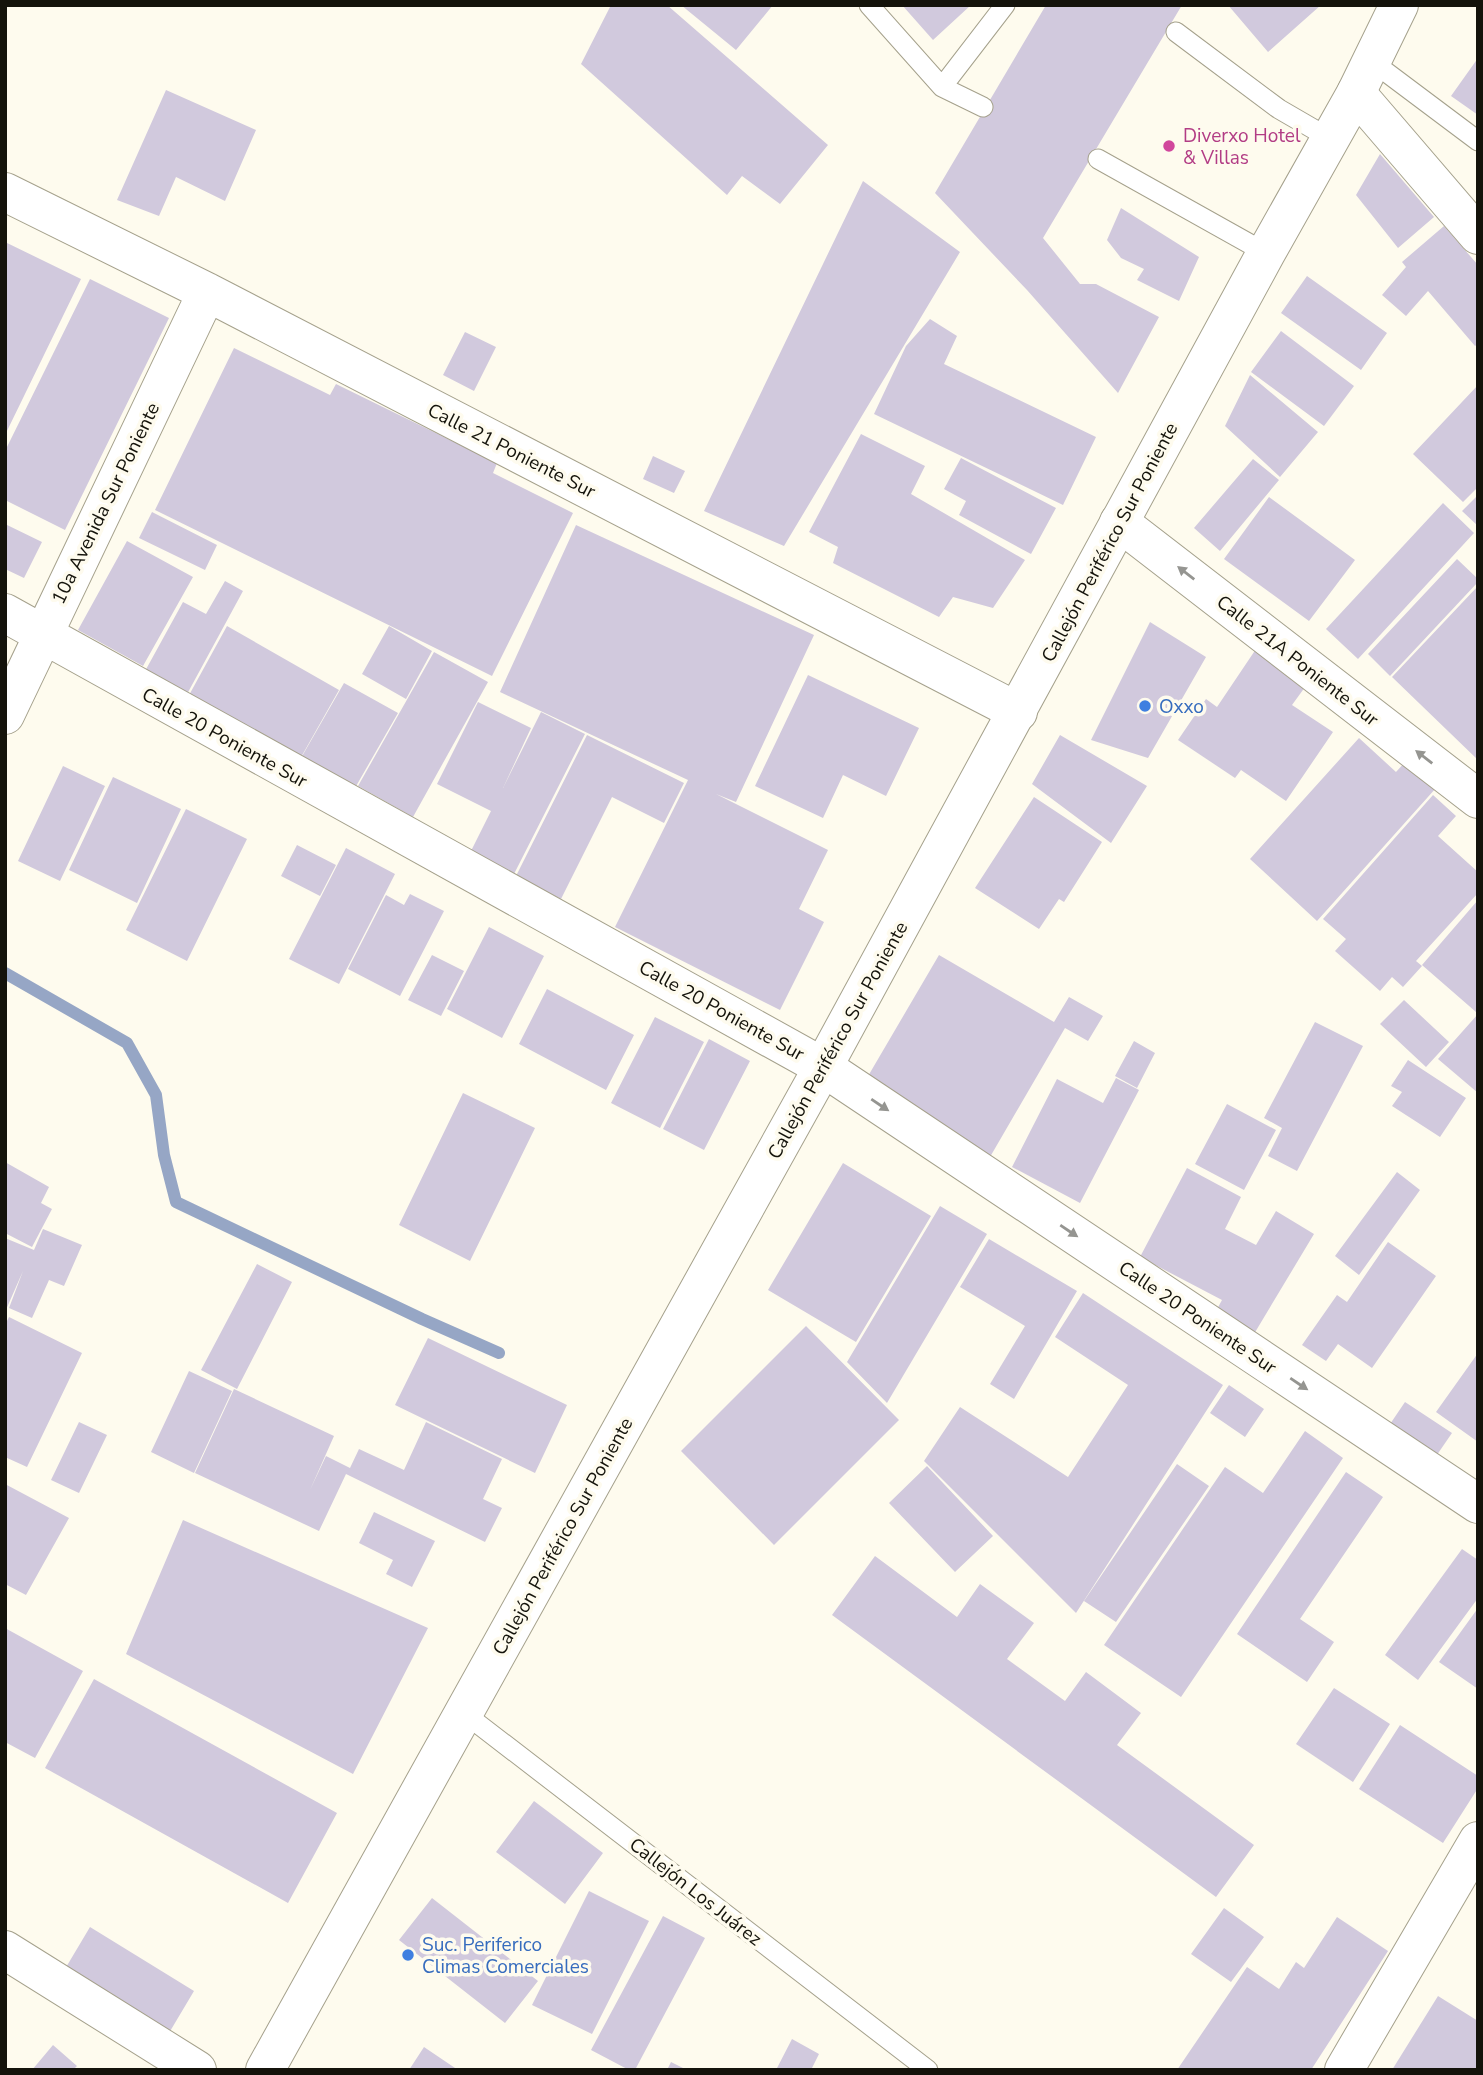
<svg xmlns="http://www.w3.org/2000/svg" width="1483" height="2075" viewBox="0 0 1483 2075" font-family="'Nunito Sans',sans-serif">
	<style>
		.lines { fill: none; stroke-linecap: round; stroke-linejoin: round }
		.stream { stroke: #96a6c5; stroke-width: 12 }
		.building { fill: #d1c9dd }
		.lane-casing { stroke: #a5a18c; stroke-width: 21 }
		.street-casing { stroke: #a5a18c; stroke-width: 40 }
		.secondary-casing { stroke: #a5a18c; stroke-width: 40 }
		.lane { stroke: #fff; stroke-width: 19 }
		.street { stroke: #fff; stroke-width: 38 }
		.secondary { stroke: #fff; stroke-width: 38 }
		.oneway { fill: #959591 }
		.hotel-dot { fill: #d1479c; stroke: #fefbee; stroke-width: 2.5 }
		.shop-dot { fill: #3f7fe0; stroke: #fefbee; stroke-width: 2.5 }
		.labels { text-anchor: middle; stroke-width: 7; stroke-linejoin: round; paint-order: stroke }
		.hotel-label { font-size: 19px; fill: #b23c85; stroke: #fefbee; text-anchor: start }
		.street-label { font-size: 19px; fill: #14130b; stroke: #fefbee }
		.shop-label { font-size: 19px; fill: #366cbe; stroke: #fefbee; text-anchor: start }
	</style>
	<rect width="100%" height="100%" fill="#fefbee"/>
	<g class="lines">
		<path class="stream" d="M5 973 127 1043 156 1095 164 1155 176 1202 422 1319 499 1353"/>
	</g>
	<path class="building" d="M611 5H667L828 145 780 204 742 176 727 195 581 64Z
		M681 5H773L736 50Z
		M902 5H971L933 40Z
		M1046 5H1182L1043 238 1080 284H1096L1159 317 1118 393 1027 290 935 193Z
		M1228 5H1321L1268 52Z
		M1478 58V115L1451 96Z
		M166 90 256 130 225 201 176 177 159 216 117 200Z
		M1380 154 1434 217 1398 248 1356 195Z
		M863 181 960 252 784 546 704 511Z
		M1121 208 1199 257 1179 301 1137 280 1144 269 1121 258 1107 240Z
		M1444 226 1478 265V344L1475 346 1428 291 1406 316 1382 295 1406 267 1402 262Z
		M5 242 81 279 5 435Z
		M1307 276 1387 333 1361 370 1281 313Z
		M90 279 169 318 65 530 5 500V451Z
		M930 319 957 336 944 364 1096 437 1063 505 874 414 906 346Z
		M1281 331 1354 386 1324 426 1251 372Z
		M465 332 496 347 474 391 443 375Z
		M234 348 330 395 336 384 497 463 493 473 573 513 492 676 155 510Z
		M1250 375 1318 432 1280 477 1225 426Z
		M1478 385V487L1463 502 1413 454Z
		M861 434 925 466 911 494 1025 560 993 608 953 597 939 617 833 563 838 547 809 532Z
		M653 456 685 471 674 493 643 479Z
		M961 458 1056 508 1031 554 959 515 966 501 944 489Z
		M1253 459 1279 480 1220 551 1194 528Z
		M1478 495V526L1462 511Z
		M1269 497 1355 560 1309 621 1224 559Z
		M1443 503 1474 533 1358 659 1326 629Z
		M152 512 217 545 205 570 139 538Z
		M5 524 42 542 24 578 5 569Z
		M576 525 814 635 736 802 716 794 828 850 799 909 824 922 780 1010 615 927 688 780 500 692Z
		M127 541 193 577 143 666 78 630Z
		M1457 559 1478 579V582L1390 676 1368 654Z
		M225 581 243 591 186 696 144 673 183 602 206 614Z
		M1478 586V760L1392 677Z
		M1150 622 1206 657 1148 758 1091 740Z
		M227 626 339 690 300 759 188 697Z
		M389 626 432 651 406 699 362 674Z
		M1256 649 1308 683 1292 705 1333 732 1286 801 1241 770 1235 778 1178 740 1206 699 1217 707Z
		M434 652 488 682 413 817 358 786Z
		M808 675 919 728 886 796 843 775 823 818 755 786Z
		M344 683 398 713 355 788 301 758Z
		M478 702 531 728 503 788 541 712 585 734 514 874 471 851 491 811 437 784Z
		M587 735 684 783 664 823 612 797 561 899 516 876Z
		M1060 735 1147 786 1111 843 1032 784Z
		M1359 738 1396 772 1406 761 1436 788 1317 921 1250 859Z
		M63 766 105 786 60 881 18 861Z
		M113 777 181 809 137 903 69 870Z
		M1433 795 1456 816 1438 836 1478 872V893L1416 961 1422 966 1403 987 1392 977 1380 991 1335 951 1346 939 1323 919Z
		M1034 797 1102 842 1064 902 1059 899 1039 929 975 888Z
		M186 809 247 839 187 961 126 930Z
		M297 845 336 865 320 896 281 876Z
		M346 848 395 874 339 984 289 959Z
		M410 894 444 911 400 996 348 969 386 895 404 905Z
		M1478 900V1010L1476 1012 1422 965Z
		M489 927 544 956 502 1038 447 1009Z
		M432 955 464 971 441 1016 408 1000Z
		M939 955 1054 1022 1069 997 1103 1016 1088 1041 1065 1028 990 1157 864 1083Z
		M547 989 634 1035 606 1090 519 1044Z
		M1404 1000 1449 1042 1426 1067 1380 1024Z
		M1478 1014V1093L1438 1059Z
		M655 1017 704 1042 660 1128 611 1103Z
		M1315 1022 1363 1046 1297 1171 1268 1156 1282 1128 1264 1118Z
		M709 1039 750 1061 704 1150 663 1129Z
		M1134 1041 1155 1053 1137 1088 1115 1076Z
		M1408 1060 1466 1098 1440 1137 1392 1106 1402 1092 1391 1086Z
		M1116 1078 1139 1090 1080 1203 1012 1167 1057 1079 1103 1103Z
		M463 1093 535 1128 470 1261 399 1225Z
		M1227 1104 1276 1130 1244 1190 1195 1164Z
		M5 1162 49 1187 41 1203 52 1209 32 1247 5 1233Z
		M843 1163 931 1216 856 1342 768 1290Z
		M1187 1168 1241 1197 1225 1229 1256 1245 1276 1211 1314 1234 1254 1334 1216 1311 1222 1300 1140 1257Z
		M1397 1172 1420 1190 1359 1275 1335 1256Z
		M940 1206 987 1234 887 1403 847 1362Z
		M43 1229 82 1245 64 1286 49 1280 32 1318 9 1308 23 1271 5 1312V1238L34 1250Z
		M989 1239 1077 1291 1014 1399 990 1384 1025 1326 960 1287Z
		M1388 1242 1436 1276 1372 1368 1338 1344 1326 1361 1302 1345 1337 1295 1347 1302Z
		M257 1264 292 1282 237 1389 201 1370Z
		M1083 1293 1223 1385 1076 1613 924 1461 960 1407 1068 1477 1128 1385 1055 1337Z
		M9 1317 82 1353 27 1467 5 1457V1325Z
		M806 1326 899 1420 774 1545 681 1451Z
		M428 1338 567 1405 535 1473 395 1405Z
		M1478 1353V1442L1436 1412Z
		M189 1371 232 1391 194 1473 151 1452Z
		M1229 1385 1264 1409 1245 1437 1210 1413Z
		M234 1389 334 1436 310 1490 326 1456 350 1468 359 1449 404 1470 426 1422 502 1459 483 1499 502 1508 485 1542 346 1474 319 1531 195 1473Z
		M1405 1402 1452 1433 1430 1465 1384 1433Z
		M79 1422 107 1435 79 1493 51 1480Z
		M1305 1431 1343 1458 1181 1697 1104 1645 1225 1467 1263 1493Z
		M1177 1464 1209 1486 1116 1622 1084 1601Z
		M927 1466 993 1536 955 1572 889 1503Z
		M1346 1472 1383 1497 1300 1619 1334 1642 1307 1682 1237 1634Z
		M5 1484 69 1518 26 1595 5 1584Z
		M374 1512 435 1541 412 1587 386 1574 393 1560 359 1543Z
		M183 1520 428 1628 353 1774 126 1654Z
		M1462 1549 1478 1560V1598L1418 1680 1385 1655Z
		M875 1556 957 1617 980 1584 1034 1623 1007 1659 1065 1701 1086 1672 1141 1713 1117 1745 1254 1845 1216 1897 832 1615Z
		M1478 1608V1689L1439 1662Z
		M5 1628 83 1671 35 1758 5 1742Z
		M94 1679 337 1813 288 1903 45 1768Z
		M1334 1688 1390 1724 1353 1782 1296 1744Z
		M1400 1725 1478 1776V1788L1443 1843 1359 1789Z
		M534 1801 603 1853 565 1904 496 1852Z
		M589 1891 649 1921 592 2034 532 2005Z
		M432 1898 538 1981 505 2023 399 1940Z
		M1224 1908 1264 1937 1231 1982 1191 1954Z
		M663 1916 705 1938 635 2070H629L591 2050Z
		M1337 1917 1388 1951 1311 2070H1177L1247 1967 1279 1989 1296 1962 1304 1968Z
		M90 1927 194 1991 169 2033 65 1969Z
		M1438 1996 1478 2021V2070H1392Z
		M792 2039 819 2054 811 2070H776Z
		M53 2045 77 2066 73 2070H32Z
		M424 2047 458 2070H409Z
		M671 2062 687 2070H667Z"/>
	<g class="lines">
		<g class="lane-casing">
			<path id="lane" d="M869 5 942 87 983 107
				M1176 32 1279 109 1329 138
				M1370 60 1478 141
				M942 87 1005 5
				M1098 159 1266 253
				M464 1713 928 2070"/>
		</g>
		<g class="street-casing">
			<path id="street" d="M1356 93 1478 235
				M5 192 207 292 1018 712
				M1119 522 1478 799
				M5 613 823 1067 1478 1504
				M5 715 207 292
				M5 1950 197 2070
				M1344 2070 1478 1841"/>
		</g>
		<g class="secondary-casing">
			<path id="secondary" d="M265 2070 823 1067 1266 253 1356 93 1399 5"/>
		</g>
		<use href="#lane" class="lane"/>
		<use href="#street" class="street"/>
		<use href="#secondary" class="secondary"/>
	</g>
	<defs><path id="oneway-solid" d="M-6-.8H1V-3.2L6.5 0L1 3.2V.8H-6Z" transform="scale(1.75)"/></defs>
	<g class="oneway">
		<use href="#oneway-solid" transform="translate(1186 573) rotate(-142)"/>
		<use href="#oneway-solid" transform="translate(1424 757) rotate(-142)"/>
		<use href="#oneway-solid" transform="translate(880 1105) rotate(34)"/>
		<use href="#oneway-solid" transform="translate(1069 1231) rotate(34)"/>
		<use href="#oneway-solid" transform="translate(1299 1384) rotate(34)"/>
	</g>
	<circle class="hotel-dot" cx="1169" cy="146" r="7"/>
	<g class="shop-dot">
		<circle cx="1145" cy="706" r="7"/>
		<circle cx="408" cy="1955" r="7"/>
	</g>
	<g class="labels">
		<g class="hotel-label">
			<text x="1183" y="142">Diverxo Hotel<tspan x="1183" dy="22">&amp; Villas</tspan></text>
		</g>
		<g class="street-label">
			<text transform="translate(512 450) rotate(27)" y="7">Calle 21 Poniente Sur</text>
			<text transform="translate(105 503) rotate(-64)" y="7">10a Avenida Sur Poniente</text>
			<text transform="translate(1109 542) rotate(-62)" y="7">Callejón Periférico Sur Poniente</text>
			<text transform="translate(1298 660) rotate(38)" y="7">Calle 21A Poniente Sur</text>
			<text transform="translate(225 737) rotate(29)" y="7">Calle 20 Poniente Sur</text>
			<text transform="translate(722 1010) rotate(29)" y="7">Calle 20 Poniente Sur</text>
			<text transform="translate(837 1040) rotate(-61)" y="7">Callejón Periférico Sur Poniente</text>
			<text transform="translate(1198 1317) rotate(34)" y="7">Calle 20 Poniente Sur</text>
			<text transform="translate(562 1536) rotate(-61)" y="7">Callejón Periférico Sur Poniente</text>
			<text transform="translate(696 1891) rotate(38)" y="7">Callejón Los Juárez</text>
		</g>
		<g class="shop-label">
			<text x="1159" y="713">Oxxo</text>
			<text x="422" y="1951">Suc. Periferico<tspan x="422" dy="22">Climas Comerciales</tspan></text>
		</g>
	</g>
	<rect width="1483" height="2075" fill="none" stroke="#14130b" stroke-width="14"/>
</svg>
